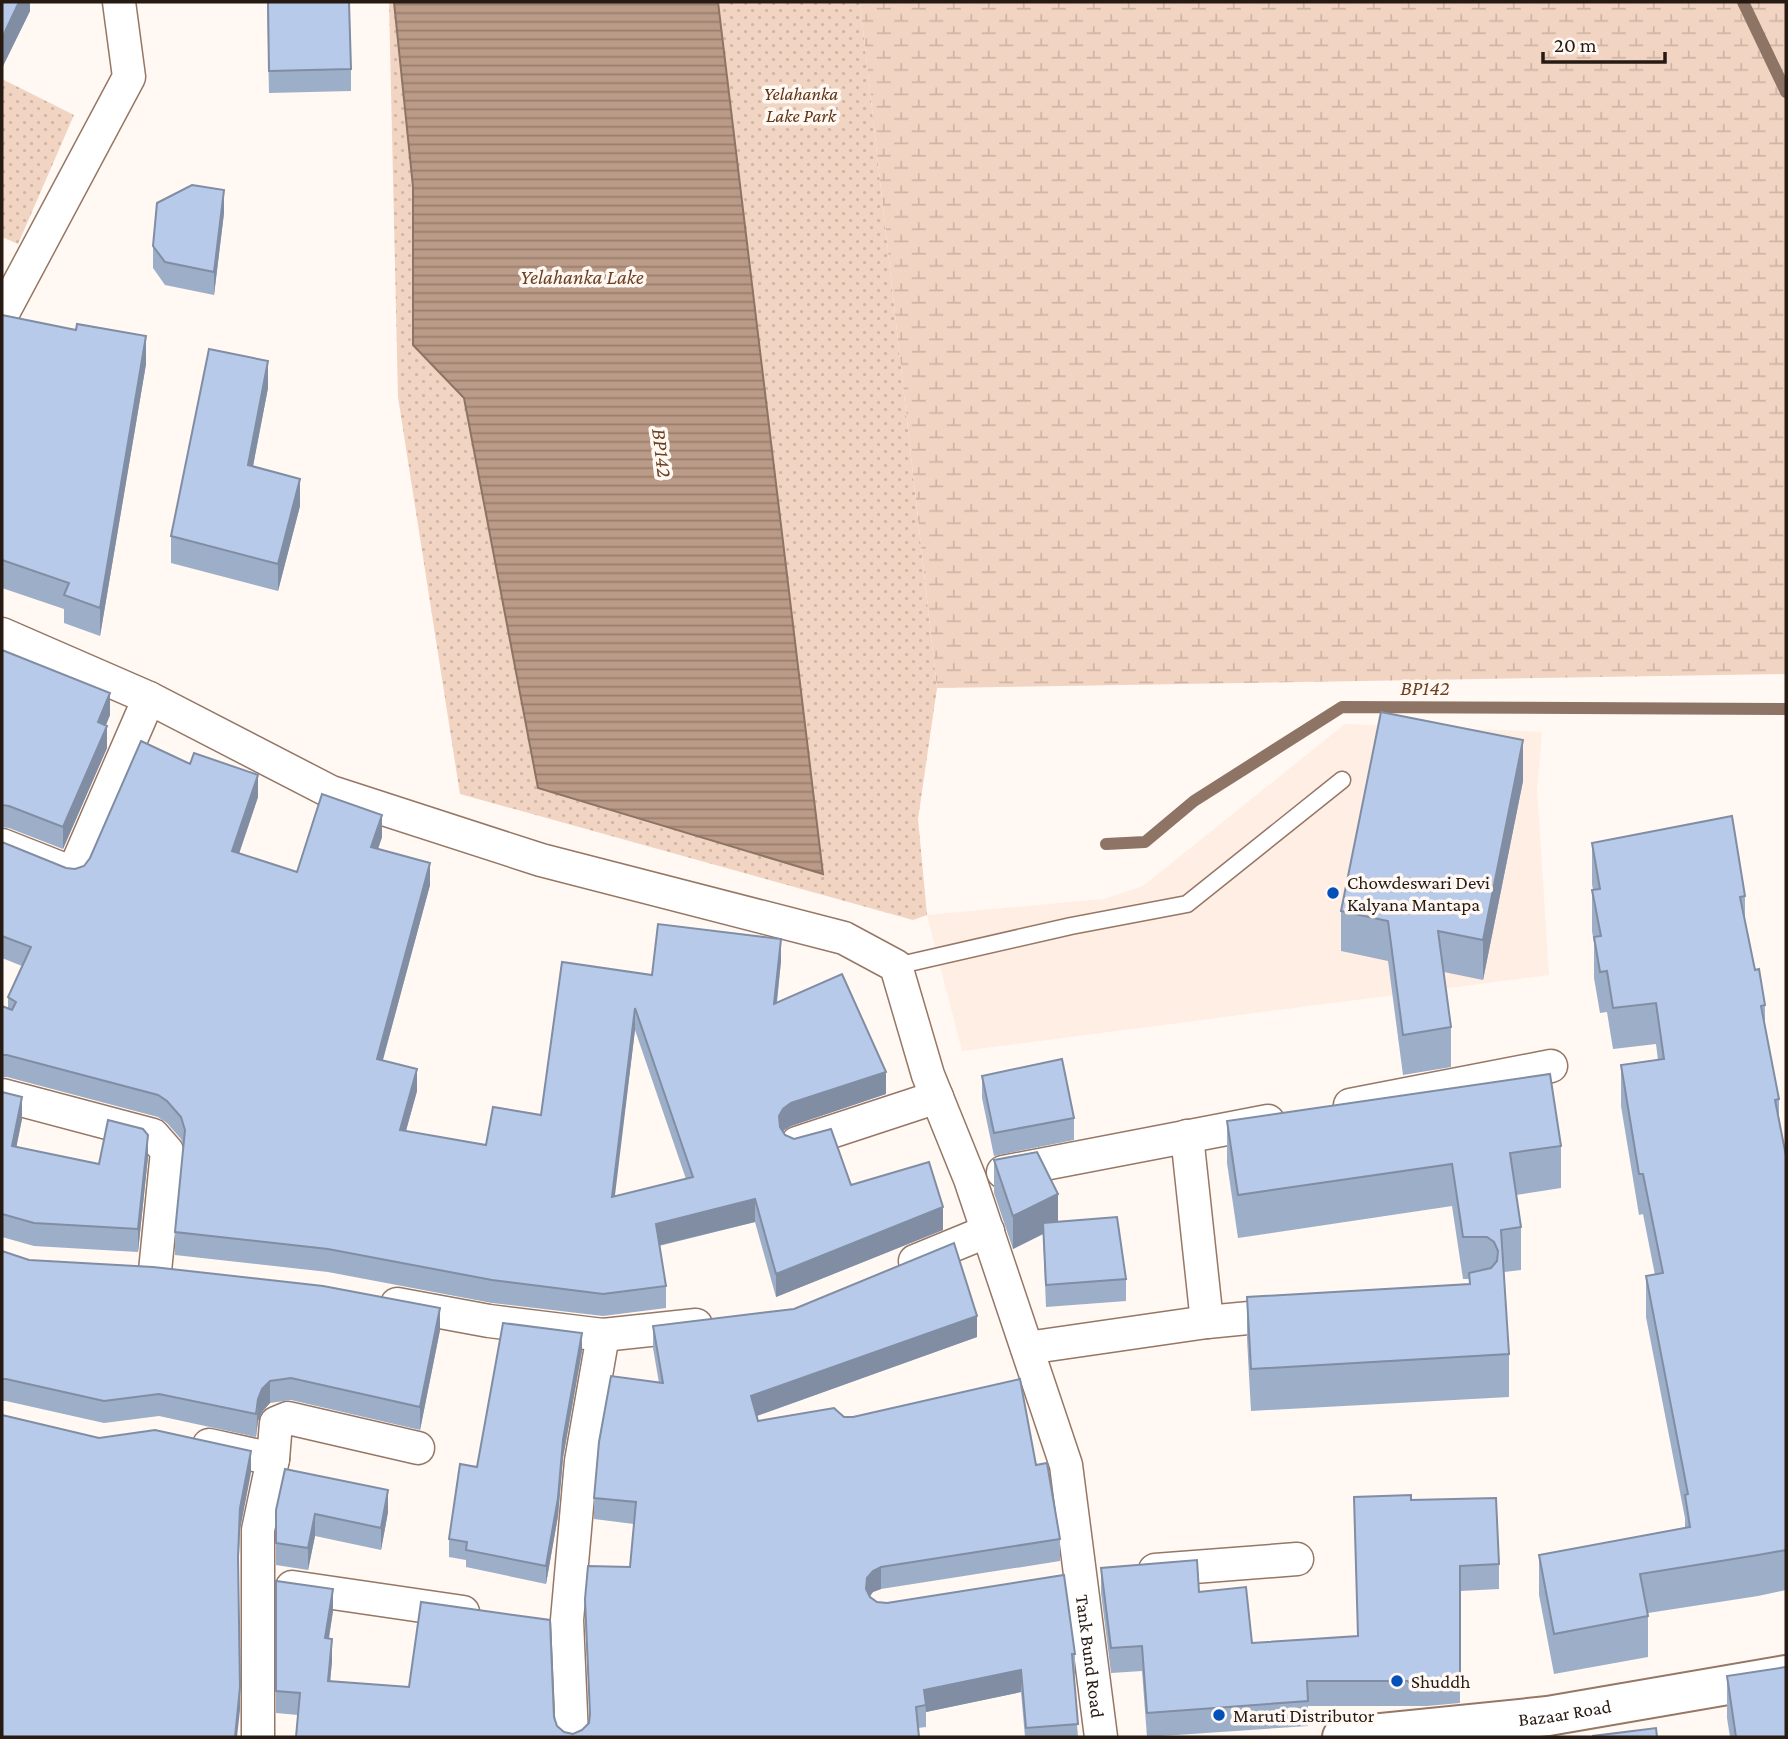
<svg xmlns="http://www.w3.org/2000/svg" width="1788" height="1739" viewBox="0 0 1788 1739" font-family="'Crimson Pro',serif">
	<style>
		.built { fill: #ffeee4 }
		.green { fill: url(#green-dots) }
		.wetland { fill: url(#wetland-marsh) }
		.water { fill: url(#water-rules); stroke: #8e7464; stroke-width: 2 }
		.lines { fill: none; stroke-linecap: round; stroke-linejoin: round }
		.stream { stroke: #8e7464; stroke-width: 12 }
		.service-casing { stroke: #967765; stroke-width: 19 }
		.minor-casing { stroke: #967765; stroke-width: 35 }
		.tertiary-casing { stroke: #967765; stroke-width: 42 }
		.service { stroke: #fff; stroke-width: 16 }
		.minor { stroke: #fff; stroke-width: 32 }
		.tertiary { stroke: #fff; stroke-width: 38 }
		.wall { fill: #9daec8; fill-rule: evenodd }
		.shaded-wall { fill: #808da3 }
		.building { fill: #b7cae9; stroke: #808da3; stroke-width: 2; fill-rule: evenodd }
		.poi-dot { fill: #0250ba; stroke: #fff8f3; stroke-width: 2.5 }
		.labels { text-anchor: middle; stroke-width: 7; stroke-linejoin: round; paint-order: stroke }
		.park-label { font-size: 19px; font-style: italic; fill: #5f3213; stroke: #fff8f3 }
		.poi-label { font-size: 19px; fill: #261a13; stroke: #fff8f3; text-anchor: start }
		.street-label { font-size: 19px; fill: #261a13; stroke: #fff8f3 }
		.water-label { font-size: 21px; font-style: italic; fill: #6e4022; stroke: #fff8f3 }
	</style>
	<defs>
		<pattern id="green-dots" width="8" height="8" patternUnits="userSpaceOnUse" patternTransform="scale(1.75)"><rect width="8" height="8" fill="#f2d4c2"/><path d="M2 2h.1M6 6h.1" fill="none" stroke="#cfb5a6" stroke-width="1.8" stroke-linecap="round"/></pattern>
		<pattern id="wetland-marsh" width="20" height="14" patternUnits="userSpaceOnUse" patternTransform="scale(1.75)"><rect width="20" height="14" fill="#f2d4c2"/><path d="M1 5h8M5 5V1M11 12h8M15 12V8" fill="none" stroke="#cfb5a6"/></pattern>
		<pattern id="water-rules" width="6" height="5" patternUnits="userSpaceOnUse" patternTransform="scale(1.75)"><rect width="6" height="5" fill="#bb9b87"/><path d="M0 2.5h6" fill="none" stroke="#987e6d"/></pattern>
	</defs>
	<rect width="100%" height="100%" fill="#fff8f3"/>
	<path class="built" d="M1345 724 1542 732 1537 789 1549 975 962 1051 927 915 1104 899 1143 886Z"/>
	<path class="green" d="M389 2H394L413 187V345L464 398 538 788 822 873 718 2H860L937 688 918 819 927 915 913 920 460 794 398 397Z
		M2 79 74 115 18 244 2 237Z"/>
	<path class="wetland" d="M860 2H1786V674L937 688Z"/>
	<path class="water" d="M394 2H718L823 874 538 788 464 398 413 345V187Z"/>
	<g class="lines">
		<path class="stream" d="M1743 2 1786 92
			M1106 844 1145 842 1194 801 1342 707 1786 709"/>
		<g class="service-casing">
			<path id="service" d="M896 966 1071 926 1187 904 1342 780"/>
		</g>
		<g class="minor-casing">
			<g id="minor">
				<path d="M2 315 129 77 119 2"/>
				<path id="s1" d="M2 634 149 698 331 792 541 860 844 938 896 966 928 1075 970 1179 1066 1465 1101 1737"/>
				<path d="M2 845 73 873 149 698"/>
				<path d="M2 1095 153 1135 167 1151 155 1271"/>
				<path d="M1350 1105 1551 1066"/>
				<path d="M797 1143 937 1097"/>
				<path d="M1003 1172 1268 1121"/>
				<path d="M915 1261 988 1231"/>
				<path d="M397 1304 489 1321 603 1335 696 1325"/>
				<path d="M1207 1322 1290 1314"/>
				<path d="M1027 1348 1207 1322 1187 1136"/>
				<path d="M209 1445 273 1459 258 1530V1737"/>
				<path d="M273 1459 276 1423 288 1418 418 1448"/>
				<path d="M1155 1570 1297 1559"/>
				<path d="M292 1587 463 1612"/>
				<path d="M572 1737 567 1620 581 1461 603 1335"/>
			</g>
		</g>
		<g class="tertiary-casing">
			<g id="tertiary">
				<path id="s2" d="M1342 1737 1548 1716 1786 1675"/>
			</g>
		</g>
		<use href="#service" class="service"/>
		<use href="#minor" class="minor"/>
		<use href="#tertiary" class="tertiary"/>
	</g>
	<path class="wall" d="M2 2H30V11L3 66Z
		M267 2 351 69V91L269 93Z
		M224 213 214 295 165 285 153 268V246Z
		M2 315 146 364 100 636 64 623V609L2 588Z
		M268 388 253 466 300 506 278 591 171 563V536Z
		M2 650 110 715 106 725 107 748 63 849 9 828 2 827Z
		M1523 781 1483 980 1444 972 1451 1027V1067L1403 1075 1388 961 1341 951V911Z
		M258 797 239 854 297 872 382 837 378 849 430 885 383 1060 417 1091 406 1131 486 1145 541 1115 652 975 781 961 777 1003 886 1094 791 1126 783 1131 785 1135 851 1185 943 1230 776 1297 755 1222 659 1246 666 1286V1308L603 1316 492 1303 328 1272 175 1255V1232L184 1147 181 1139 167 1123 158 1117 7 1077H2V1006L8 1009V997L22 966 2 958V842L66 868 75 869ZM635 1030 686 1179 614 1196Z
		M1592 843 1745 896V922L1755 970 1765 1005V1028L1779 1099V1117L1786 1156V1590L1758 1596 1648 1613V1657L1554 1674 1539 1595V1555L1685 1528V1518L1646 1317V1276L1655 1275 1643 1214 1639 1215 1621 1106V1065L1658 1060 1656 1044 1613 1049 1607 1012 1600 1013 1594 978V943L1592 931V890H1593L1592 884Z
		M982 1076 1074 1118V1140L994 1156 982 1098Z
		M2 1092 22 1119 16 1147 99 1164 148 1157 138 1252 34 1246 2 1237Z
		M1227 1121 1561 1146V1188L1516 1195 1521 1227V1270L1504 1272 1509 1354V1397L1251 1411 1247 1339V1297L1469 1284V1279H1463L1452 1206 1238 1238 1227 1163Z
		M994 1160 1058 1222 1126 1279V1301L1046 1307 1043 1234 1013 1249 994 1193Z
		M954 1243 977 1316V1337L757 1416 758 1421 834 1408 844 1417H853L1020 1379 1036 1465 1047 1463 1060 1539V1561L881 1589 873 1592 870 1596 877 1602 887 1603 1064 1575 1075 1654V1675H1073L1078 1737H1025L1021 1692 926 1712V1727L918 1728 919 1737H296L298 1715 276 1713V1581L333 1589V1611L329 1639H332V1661L330 1682 409 1687 421 1602 550 1620 554 1717 557 1726 564 1732 573 1734 582 1730 589 1723 590 1718 585 1620V1599L588 1566 630 1567 634 1524 594 1519V1498L599 1442 611 1376 659 1383 653 1348V1326L794 1309Z
		M2 1251 29 1260 440 1330 420 1430 291 1400 270 1403 262 1412 258 1421 256 1437 159 1416 104 1423 6 1401H2Z
		M582 1351 563 1458 558 1516 546 1584 466 1567V1560L449 1557V1539L477 1467Z
		M1354 1497 1411 1500 1499 1564V1589L1460 1591V1703L1427 1706H1308V1726L1147 1737 1142 1671 1111 1673 1101 1593V1568L1199 1592 1252 1643 1358 1636Z
		M276 1510 388 1512 381 1550 315 1536 308 1570 276 1565Z
		M1727 1676 1786 1737H1730L1727 1718Z"/>
	<path class="shaded-wall" d="M19 2H30V11L3 66V36Z
		M224 190V213L214 295V272Z
		M146 336V364L100 636V608Z
		M268 361V388L248 492V465Z
		M300 479V506L278 591V564Z
		M110 693V715L98 744V722Z
		M107 726V748L63 849V827Z
		M1523 740V781L1483 980V940Z
		M258 775V797L232 874V851Z
		M382 815V837L371 869V847Z
		M430 863V885L377 1081V1059Z
		M781 939V961L774 1026V1004Z
		M635 1008V1030L612 1220V1197Z
		M417 1069V1091L400 1152V1130Z
		M886 1072V1094L791 1126 783 1131 779 1139V1116L783 1109 791 1103Z
		M22 1097V1119L12 1169V1146Z
		M148 1135V1157L138 1252V1229Z
		M1058 1194V1227L1043 1223V1234L1013 1249V1216Z
		M755 1199V1222L656 1246V1224Z
		M943 1207V1230L776 1297V1274Z
		M440 1308V1330L420 1430V1407Z
		M977 1316V1337L751 1418V1396Z
		M582 1333V1351L563 1458 558 1516 546 1584V1566L563 1440Z
		M270 1381V1403L262 1412 258 1421 256 1437 258 1399 262 1389Z
		M251 1451V1473L240 1530 238 1579 240 1508Z
		M388 1490V1512L381 1550V1528Z
		M315 1514V1536L308 1570V1548Z
		M881 1567V1589L873 1592 867 1600 866 1589 867 1578 873 1571Z
		M333 1589V1611L325 1660V1638Z
		M332 1639V1661L328 1703V1681Z
		M1021 1670V1692L926 1712 924 1690Z
		M240 1687V1710L237 1737H235Z"/>
	<path class="building" d="M2 2H19L3 36 2 35Z
		M268 2H349L351 69 269 71Z
		M192 185 224 190 214 272 165 262 153 246 157 203Z
		M2 315 76 330 77 324 146 336 100 608 64 595 69 583 2 560Z
		M209 349 268 361 248 465 300 479 278 564 171 536Z
		M2 650 110 693 98 722 107 726 63 827 9 806 2 805Z
		M1381 712 1523 740 1483 940 1438 931 1451 1027 1403 1035 1388 921 1341 911Z
		M141 741 190 764 194 753 258 775 232 851 297 872 322 794 382 815 371 847 430 863 377 1059 417 1069 400 1130 486 1145 493 1107 541 1115 562 962 652 975 658 924 781 939 774 1004 842 974 886 1072 791 1103 783 1109 779 1116 780 1127 785 1135 794 1139 831 1129 851 1185 929 1162 943 1207 776 1274 755 1199 656 1224 666 1286 603 1294 492 1280 328 1249 175 1232 185 1130 181 1117 167 1101 158 1095 7 1055H2V1006L12 1010 16 1002 8 997 31 947 2 936V842L66 868 75 869 84 866 90 858ZM635 1008 693 1177 612 1197Z
		M1732 816 1745 896 1740 897 1755 970 1759 969 1765 1005 1761 1006 1779 1099 1775 1100 1786 1156V1550L1758 1555 1640 1574 1648 1616 1554 1634 1539 1555 1690 1527 1685 1495 1688 1494 1646 1276 1663 1273 1643 1174H1639L1621 1065 1664 1059 1656 1003 1613 1008 1607 971 1600 972 1594 937 1601 936 1592 890 1600 889 1592 843Z
		M1062 1059 1074 1118 994 1133 982 1076Z
		M1550 1074 1561 1146 1510 1153 1521 1227 1501 1230 1509 1354 1251 1369 1247 1297 1470 1284 1469 1273 1491 1268 1497 1261 1498 1251 1494 1242 1487 1237H1463L1452 1164 1238 1195 1227 1121Z
		M2 1092 22 1097 12 1146 99 1164 108 1120 143 1129 148 1135 138 1229 34 1223 2 1214Z
		M1037 1152 1058 1194 1013 1216 994 1160Z
		M1117 1217 1126 1279 1046 1285 1043 1223Z
		M954 1243 977 1316 751 1396 758 1421 834 1408 844 1417H853L1020 1379 1036 1465 1047 1463 1060 1539 881 1567 873 1571 867 1578 866 1589 870 1597 877 1602 887 1603 1064 1575 1075 1654H1072L1078 1724 1026 1728 1021 1670 924 1690 926 1705 916 1707 919 1737H296L300 1693 276 1691V1581L333 1589 325 1638 332 1639 328 1681 409 1687 421 1602 550 1620 554 1717 557 1726 564 1732 573 1734 582 1730 589 1723 590 1714 585 1599 588 1566 630 1567 636 1502 594 1498 599 1442 611 1376 663 1383 653 1326 794 1309Z
		M2 1251 29 1260 153 1267 323 1286 440 1308 420 1407 291 1378 270 1381 262 1389 258 1399 256 1414 159 1394 104 1401 6 1379H2Z
		M503 1323 582 1333 563 1440 558 1498 546 1566 466 1550 467 1542 449 1539 460 1464 477 1467Z
		M2 1415 99 1438 155 1430 251 1451 240 1508 238 1557 240 1687 235 1737H2Z
		M285 1469 388 1490 381 1528 315 1514 308 1548 276 1543V1510Z
		M1411 1495V1500L1496 1498 1499 1564 1460 1566V1678L1427 1681H1307L1308 1701 1147 1713 1142 1646 1111 1648 1101 1568 1197 1560 1199 1592 1246 1587 1252 1643 1358 1636 1354 1497Z
		M1786 1667V1737H1736L1727 1676Z
		M1656 1728 1657 1737H1593V1736Z"/>
	<g class="poi-dot">
		<circle cx="1333" cy="893" r="7"/>
		<circle cx="1397" cy="1681" r="7"/>
		<circle cx="1219" cy="1715" r="7"/>
	</g>
	<g class="labels">
		<g class="park-label">
			<text x="801" y="100">Yelahanka<tspan x="801" dy="22">Lake Park</tspan></text>
		</g>
		<g class="poi-label">
			<text x="1347" y="889">Chowdeswari Devi<tspan x="1347" dy="22">Kalyana Mantapa</tspan></text>
			<text x="1411" y="1688">Shuddh</text>
			<text x="1233" y="1722">Maruti Distributor</text>
		</g>
		<g class="street-label">
			<text dy="7" stroke="none"><textPath href="#s1" startOffset="1678">Tank Bund Road</textPath></text>
			<text dy="7" stroke="none"><textPath href="#s2" startOffset="224">Bazaar Road</textPath></text>
		</g>
		<g class="water-label">
			<text x="582" y="284">Yelahanka Lake</text>
			<text transform="translate(662 453) rotate(83)" y="7">BP142</text>
			<text x="1425" y="695">BP142</text>
		</g>
	</g>
	<rect width="1788" height="1739" fill="none" stroke="#261a13" stroke-width="7"/>
	<path d="M1543 52v10h122v-10" fill="none" stroke="#261a13" stroke-width="3.5"/>
	<text x="1554" y="52" font-size="21" fill="#261a13" stroke="#fff8f3" stroke-width="5" paint-order="stroke">20 m</text>
</svg>
